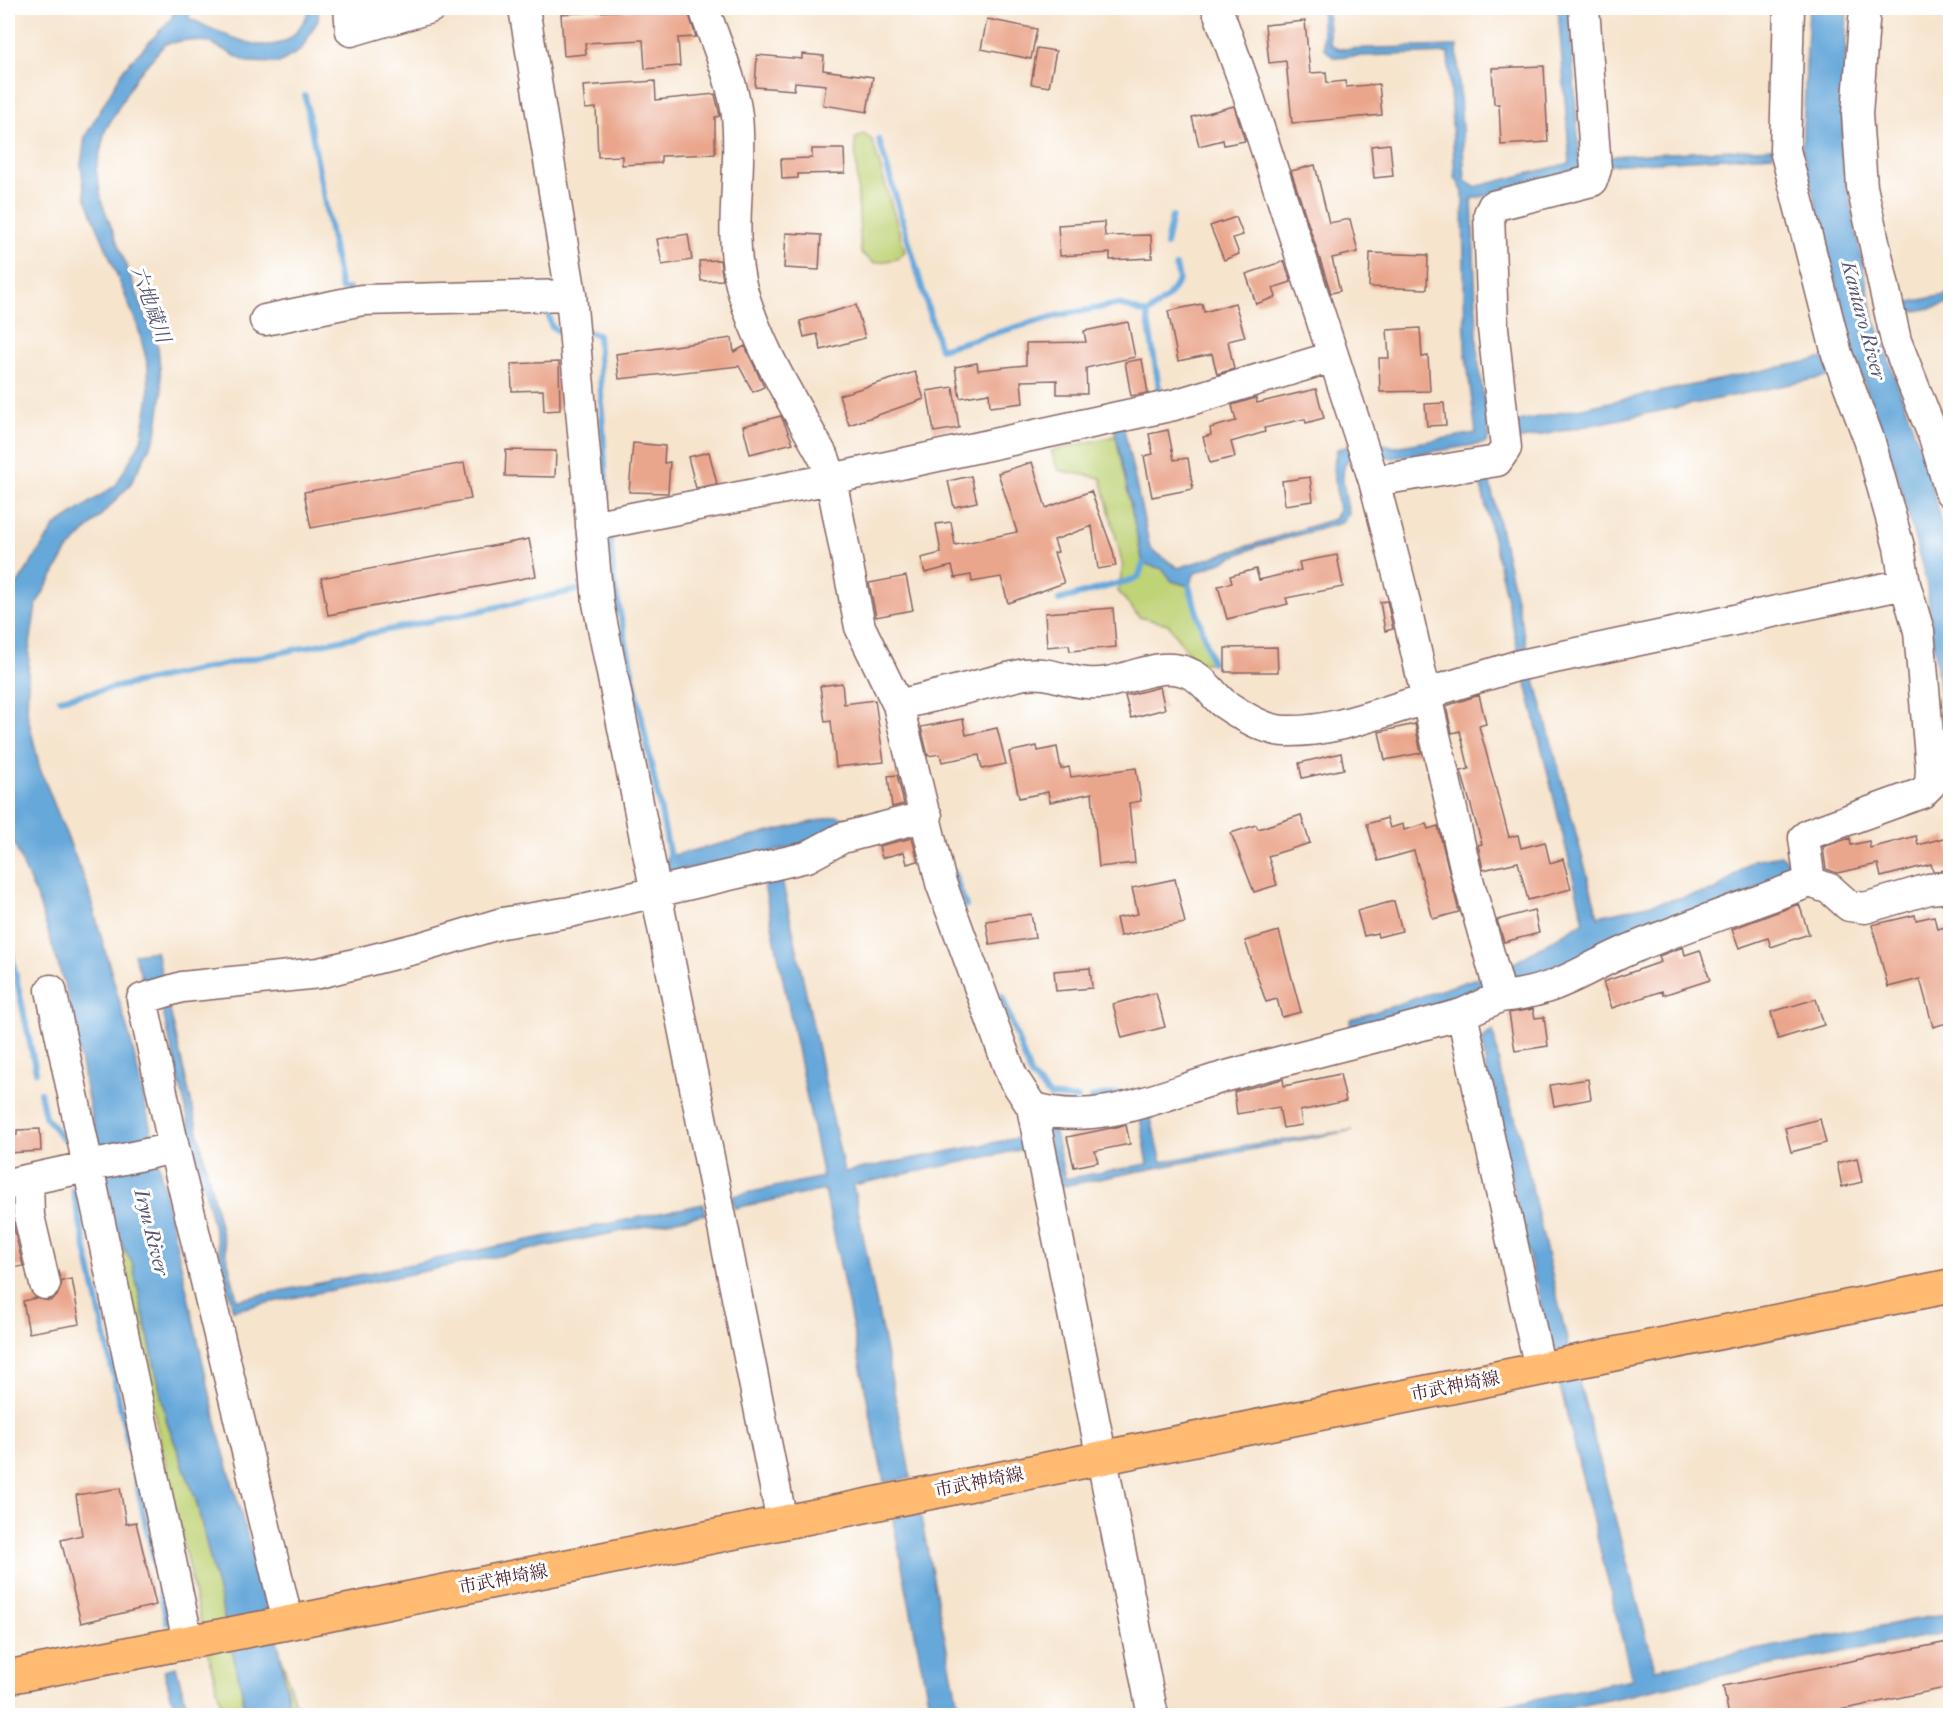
<svg xmlns="http://www.w3.org/2000/svg" width="1958" height="1723" viewBox="0 0 1958 1723" font-family="'IM FELL French Canon','Noto Serif JP',serif">
	<style>
		.green { fill: #bfd377; stroke: #847951; stroke-width: 1.5 }
		.water { fill: #66a8da; stroke: #586482; stroke-width: 1.5 }
		.lines { fill: none; stroke-linecap: round; stroke-linejoin: round }
		.stream { stroke: #66a8da; stroke-width: 6 }
		.building { fill: #eaa68c }
		.minor-casing { stroke: #866464; stroke-width: 33 }
		.major-casing { stroke: #866464; stroke-width: 36 }
		.minor { stroke: #fff; stroke-width: 30 }
		.major { stroke: #febb71; stroke-width: 33 }
		.labels { text-anchor: middle; stroke-width: 6; stroke-linejoin: round; paint-order: stroke }
		.street-label { font-size: 18px; fill: #4a1f2b; stroke: #fff }
		.water-label { font-size: 20px; font-style: italic; fill: #555671; stroke: #fff }
	</style>
	<rect width="100%" height="100%" fill="#fff"/>
	<filter id="ink" filterUnits="userSpaceOnUse"><feTurbulence type="fractalNoise" baseFrequency=".0167" numOctaves="2"/><feDisplacementMap in="SourceGraphic" scale="12" xChannelSelector="R" yChannelSelector="G"/><feConvolveMatrix kernelMatrix="1 2 1 2 8 2 1 2 1" color-interpolation-filters="sRGB"/></filter>
	<filter id="wash" filterUnits="userSpaceOnUse"><feTurbulence type="fractalNoise" baseFrequency=".008" numOctaves="4" result="noise"/><feDisplacementMap in="SourceGraphic" scale="24" xChannelSelector="R" yChannelSelector="G"/><feGaussianBlur stdDeviation="1.35" result="paint"/><feColorMatrix in="noise" values="0 0 0 0 0 0 0 0 0 0 0 0 0 0 0 0 0 1.4 0 .05"/><feComposite in="paint" operator="in"/></filter>
	<g filter="url(#wash)">
		<rect width="100%" height="100%" fill="#f6e4cd"/>
		<path class="green" d="M864 134 872 140 905 251 897 259 874 263 861 253 855 139Z
			M1116 436 1143 563 1164 569 1172 581 1189 586 1212 662 1196 664 1168 624 1139 617 1118 591 1123 566 1101 478 1058 470 1051 451Z
			M114 1233 132 1262 167 1422 196 1500 242 1691 245 1715H224L202 1628Z
			M279 1648 298 1715H291Z"/>
		<path class="water" d="M176 8H192L188 18C219 31 276 66 299 28 304 21 309 16 308 8H319L318 20 301 50 279 63 247 62 209 42 187 40 165 44 136 77 105 131 96 170 102 203 158 347 162 392 156 435 130 485 67 551 36 605 29 651 27 713 40 769 87 886 132 1046 220 1439 279 1648 291 1715H245L242 1691 196 1500 167 1422 132 1262 114 1233 68 996 39 903 8 829V593L15 588 55 526 116 485 141 441 149 397 148 366 138 327 85 196 81 165 85 137 124 69 171 19Z
			M1321 8H1327L1330 43 1338 49 1457 46 1465 180 1475 187 1570 163 1558 8H1569L1580 166 1575 173 1472 199 1478 358 1489 436 1486 443 1393 458 1374 452 1371 440 1394 447 1476 433 1465 348 1463 192 1455 177 1448 53 1333 57 1324 48Z
			M1809 8H1847L1842 161 1873 315 1927 468 1950 560V779L1926 580 1895 466 1855 358 1802 150Z
			M1773 148V155L1609 165 1608 156Z
			M1950 294V304L1902 314 1900 304Z
			M1824 358 1830 376 1517 440 1514 422Z
			M1123 425 1150 548 1178 568 1334 519 1339 510 1333 468 1337 449 1350 446 1353 455C1335 466 1346 496 1349 514L1341 523 1256 547 1195 573 1189 586 1172 581 1163 569 1143 564 1114 427Z
			M1488 474 1528 653 1519 654 1479 476Z
			M1533 673 1598 916 1716 890 1753 860 1781 855 1790 864 1786 878 1548 980 1520 981 1506 976 1485 983 1463 1003 1351 1030 1350 1020 1504 969 1584 922 1524 675Z
			M837 816 855 822 811 842 766 854 670 872 666 858 670 856Z
			M781 875 844 1172 1023 1137 1024 1149 853 1185 911 1478 884 1482 825 1190 734 1208 732 1196 823 1177 763 880Z
			M156 951 164 982H143L134 954Z
			M165 1005 169 1006 237 1300 703 1204 706 1214 233 1310 163 1012Z
			M1493 1030 1501 1075 1518 1127 1569 1349 1552 1352 1487 1077 1482 1039Z
			M1148 1109 1162 1162 1242 1146 1353 1130 1057 1187 1046 1124H1053L1065 1179 1148 1164 1139 1112Z
			M1578 1378 1655 1669 1950 1613V1632L1751 1669 1538 1715 1453 1716 1632 1679 1559 1382Z
			M920 1513 960 1715H931L893 1520 906 1514Z
			M176 1667 189 1715H176L164 1670Z"/>
		<g class="lines">
			<path class="stream" d="M305 96 341 289H349
				M879 140 940 349 1056 316 1119 304 1147 314
				M1166 245 1172 216
				M548 311 551 326 558 331
				M588 332 598 335 607 506
				M1160 394 1147 314 1168 297 1179 280 1176 266
				M610 538 614 584 670 856
				M1189 586 1212 662
				M1059 600 1138 578 1143 564
				M60 699 582 589
				M953 871 966 906
				M8 938 36 1072
				M1002 996 1031 1076 1050 1096 1078 1099
				M40 1092 45 1116 63 1139
				M1091 1098 1119 1093
				M73 1189 167 1622"/>
		</g>
		<g id="blocks">
			<path class="building" d="M632 8H687L696 37 678 38 680 66 645 69 643 40 585 43 586 54 564 56 561 14 632 10Z
				M987 19 1037 29 1031 59 981 49Z
				M1305 21 1310 73 1326 72 1327 83 1345 81 1346 87 1379 84 1382 115 1292 123 1286 61 1269 63 1265 25Z
				M1037 48 1056 51 1049 87 1031 84Z
				M802 54 824 56 823 70 873 77 867 112 823 105 826 85 795 82 794 90 755 87 757 55 802 59Z
				M1544 66 1548 142 1501 145 1499 104H1494L1492 68Z
				M655 81 656 100 715 94 720 116 715 117V154L661 156V163L622 165V156L598 157 596 108 585 109 583 86Z
				M1234 106 1245 141 1224 145 1223 140 1199 146 1192 117Z
				M1390 144 1393 176 1374 178 1371 146Z
				M812 149H844L845 173 798 174V178L782 179 781 159 812 158Z
				M1315 165 1329 223 1350 219 1358 252 1332 258 1340 291 1331 293 1291 171Z
				M1236 217 1243 235 1233 238 1239 254 1224 260 1210 226Z
				M1104 222 1105 236 1151 235 1152 258 1110 260V253L1060 256 1058 225Z
				M786 233 821 235 819 270 784 268Z
				M688 234 692 260 662 265 657 239Z
				M1370 253 1428 255 1427 289 1369 287Z
				M720 260 723 280 701 281 699 261Z
				M1284 261 1291 282 1273 288 1276 297 1256 304 1246 274Z
				M1235 303 1245 337 1228 341 1234 369 1217 374 1212 354 1178 361 1168 311 1202 304 1204 312Z
				M856 305 865 338 821 350 817 334 804 337 800 321Z
				M1128 322 1135 357 1086 368 1087 394H1057V380L1021 381 1023 403 990 407 989 393 960 398 955 367 977 363 978 370 1026 365V343L1086 342 1084 331Z
				M1420 328 1422 357 1428 356 1430 391 1380 392 1379 358H1389L1387 330Z
				M732 338 734 352 745 346 764 387 753 392 739 366 619 379 616 354Z
				M1142 359 1148 393 1131 396 1125 362Z
				M559 362 560 410 544 411 543 390 512 391 511 364Z
				M915 372 924 399 849 425 839 395Z
				M953 387 959 428 934 432 927 391Z
				M1316 389 1324 418 1306 423 1305 419 1264 428 1265 432 1231 442 1235 457 1210 463 1203 437 1211 435 1210 428 1236 421 1232 405 1256 398 1257 403Z
				M1444 403 1446 425 1427 426 1425 404Z
				M781 416 793 443 750 454 743 426Z
				M1168 430 1174 460 1188 458 1193 489 1152 497 1144 456 1153 454 1149 434Z
				M633 443 665 446 664 463 670 462 668 493 629 492Z
				M506 450 556 451 555 477 505 476Z
				M709 452 717 484 696 488 688 457Z
				M1032 462 1046 508 1091 491 1113 551 1116 566 1098 569 1092 526 1054 540 1058 552 1054 553 1064 583 1008 603 1001 577 972 582 971 575 955 578 952 566 925 573 921 558 941 553 936 524 951 522 955 545 1017 532 998 473Z
				M464 463 471 499 311 528 304 492Z
				M971 476 977 502 954 507 948 481Z
				M1310 477 1313 501 1285 505 1282 481Z
				M529 539 536 576 328 615 321 578Z
				M1337 555 1343 587 1286 598 1288 604 1227 619 1218 586 1232 583 1230 576 1256 569 1259 580 1301 570 1299 562Z
				M906 576 913 610 876 617 869 583Z
				M1387 601 1393 629 1385 631 1380 602Z
				M1113 608 1116 647 1070 651 1069 645 1047 647 1045 613Z
				M1277 647 1278 672H1225V648Z
				M842 683 844 704 875 700 884 762 836 767 831 721 825 722 820 686Z
				M1160 687 1165 709 1131 718 1125 696Z
				M1479 695 1486 724 1479 726 1509 837 1518 835 1521 848 1545 842 1550 863 1563 859 1571 889 1528 900 1518 862 1483 870 1478 845 1482 844 1461 771 1469 769 1460 731 1452 733 1446 706Z
				M963 719 966 735 997 728 1006 764 982 769 979 755 942 762 940 754 928 756 921 727Z
				M1415 724 1421 753 1385 760 1379 732Z
				M1037 746 1038 751 1057 747 1061 769 1069 767 1071 777 1136 768 1141 801 1129 803 1135 863 1099 867 1092 793 1050 802 1048 792 1019 798 1009 752Z
				M1341 753 1344 769 1302 778 1299 763Z
				M897 775 904 804 892 807 888 776Z
				M1301 815 1310 843 1268 856 1277 885 1254 892 1231 833 1256 825 1258 829Z
				M1387 818 1390 828 1403 824 1404 830 1426 824 1428 829 1438 826 1459 912 1433 919 1414 851 1378 861 1367 824Z
				M1916 836 1918 845 1947 837 1950 851V870L1933 871 1931 864 1881 877 1878 864 1837 873 1826 869 1823 847 1850 838 1851 845 1869 841 1870 848Z
				M912 838 918 861 907 864 904 852 882 858 879 846Z
				M1175 879 1185 923 1120 936 1116 918 1138 914 1132 888Z
				M1394 901 1402 931 1378 937 1377 933 1364 936 1357 911Z
				M1799 904 1809 934 1771 947 1768 938 1739 948 1732 929Z
				M1534 910 1539 933 1504 942 1497 920Z
				M1031 914 1035 938 990 945 986 921Z
				M1915 915 1916 920 1934 916 1937 929 1950 926V1022L1933 1027 1920 979 1888 987 1872 925Z
				M1279 931 1301 1012 1282 1017 1277 999 1266 1002 1245 941Z
				M1683 947 1685 955 1700 950 1710 980 1663 995 1662 991 1612 1008 1603 982 1661 962 1659 956Z
				M1090 968 1092 988 1056 991 1054 971Z
				M1156 993 1165 1027 1122 1038 1113 1004Z
				M1816 999 1824 1025 1778 1039 1771 1012Z
				M1533 1009 1535 1018 1544 1017 1548 1046 1515 1051 1509 1013Z
				M1340 1074 1346 1101 1300 1111 1302 1125 1283 1128 1279 1107 1237 1114 1234 1092 1283 1079 1284 1086Z
				M1588 1079 1591 1099 1554 1106 1550 1085Z
				M1820 1119 1826 1143 1791 1152 1785 1128Z
				M1126 1125 1130 1144 1095 1151 1098 1162 1074 1167 1067 1137Z
				M40 1129 41 1151 8 1153V1136L17 1135V1130Z
				M1857 1158 1862 1182 1842 1187 1837 1163Z
				M12 1220 23 1266 8 1269V1221Z
				M72 1279 80 1324 29 1333 23 1301 36 1298 50 1301 57 1296 62 1281Z
				M120 1488 126 1524 136 1522 156 1605 81 1623 61 1540 82 1535 76 1495Z
				M1948 1642 1950 1687 1812 1716H1729L1723 1686Z"/>
		</g>
	</g>
	<g filter="url(#ink)">
		<use href="#blocks" fill-opacity="0" stroke="#866464" stroke-width="1.5"/>
		<g class="lines">
			<g class="minor-casing">
				<path id="minor" d="M349 8 351 31 430 8
					M524 8 571 295 598 603 782 1522
					M704 8C715 42 733 80 737 116 743 173 727 232 742 289 759 350 795 405 825 460L831 479 860 627 898 705 941 883 1012 1076 1032 1107 1153 1716
					M1217 8 1247 91 1374 481 1402 590 1467 876 1497 982 1500 997 1462 1014 1540 1369
					M1789 8 1785 150 1837 354 1870 442 1899 547 1905 584 1919 631 1931 769 1930 785 1922 793 1809 834 1804 838 1810 882
					M1865 8 1857 114 1862 187 1896 341 1935 440 1950 492
					M265 320 362 300 571 295
					M1374 481 1497 461 1506 448 1493 328 1489 214 1493 206 1592 181 1596 169 1584 8
					M591 526 831 479 1174 405 1332 357
					M898 705 1024 674C1051 671 1062 681 1087 683 1123 687 1158 656 1193 675 1205 681 1213 695 1223 703 1239 714 1266 731 1285 731 1333 733 1382 711 1427 699L1441 689 1516 666 1905 584
					M51 990 188 1642
					M1500 997C1559 992 1582 969 1633 948 1691 924 1751 904 1810 882L1830 889 1849 906 1865 908 1929 889 1950 887
					M1032 1107C1097 1129 1165 1093 1227 1076 1305 1054 1384 1036 1462 1014
					M28 1180 29 1216 45 1284
					M8 1184 174 1148
					M288 1622 174 1148 142 999 182 987 319 973 422 947 502 923 570 912 807 857 842 838 927 816"/>
			</g>
			<g class="major-casing">
				<path id="major" d="M8 1677 282 1624 1950 1286"/>
			</g>
			<use href="#minor" class="minor"/>
			<use href="#major" class="major"/>
		</g>
	</g>
	<g class="labels">
		<g class="street-label">
			<text transform="translate(1455 1386) rotate(-11)" y="6">市武神埼線</text>
			<text transform="translate(979 1482) rotate(-11)" y="6">市武神埼線</text>
			<text transform="translate(503 1579) rotate(-11)" y="6">市武神埼線</text>
		</g>
		<g class="water-label">
			<text transform="translate(151 304) rotate(70)" y="7">六地蔵川</text>
			<text transform="translate(1864 320) rotate(75)" y="7">Kantaro River</text>
			<text transform="translate(152 1232) rotate(76)" y="7">Iryu River</text>
		</g>
	</g>
	<rect width="1958" height="1723" fill="none" stroke="#fff" stroke-width="30"/>
</svg>
